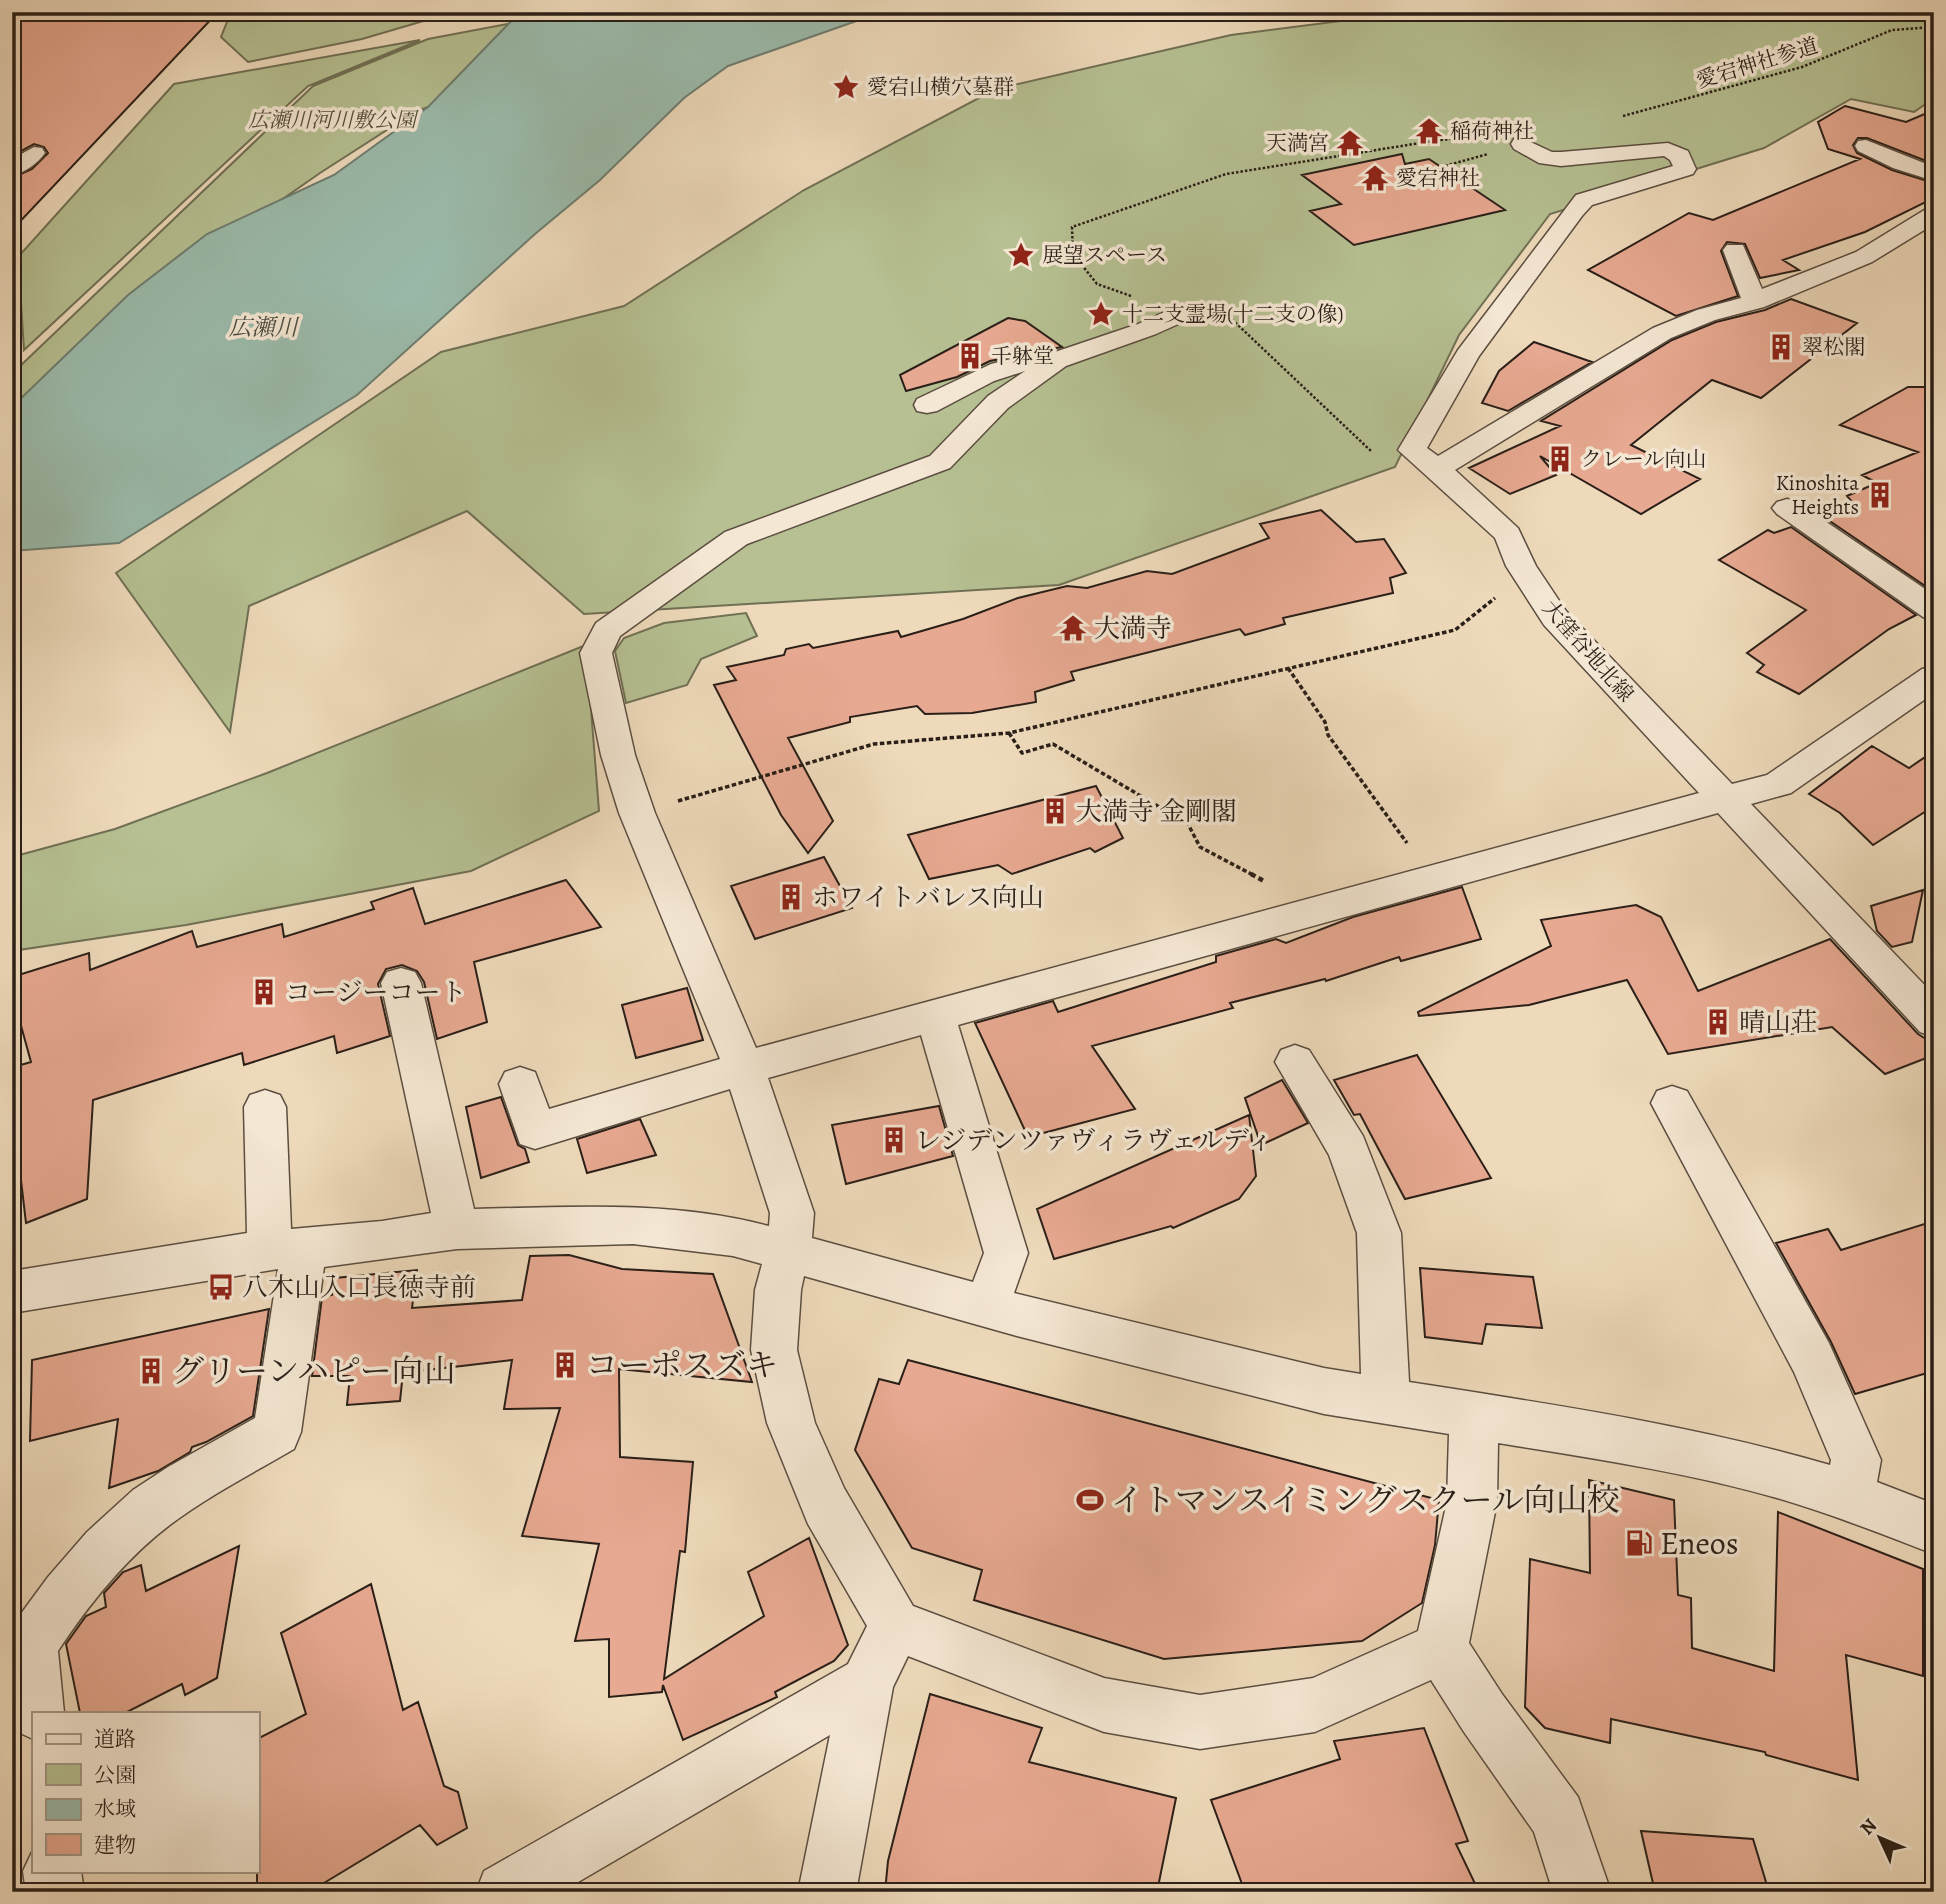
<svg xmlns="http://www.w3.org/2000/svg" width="1946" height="1904" viewBox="0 0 1946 1904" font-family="Alegreya,'Noto Serif JP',serif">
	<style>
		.green { fill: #b6c092; stroke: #707055; stroke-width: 2 }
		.water { fill: #9bbbab; stroke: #6e7d70; stroke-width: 2 }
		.building { fill: #e7a991; stroke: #2a1f18; stroke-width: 2 }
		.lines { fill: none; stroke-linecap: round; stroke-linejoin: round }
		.minor-casing { stroke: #5b4e41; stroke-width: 3 }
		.path-far2 { stroke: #2a1f18; stroke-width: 2.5; stroke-dasharray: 2.5 2; stroke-linecap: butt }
		.path-far1 { stroke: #2a1f18; stroke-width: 3.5; stroke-dasharray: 4.5 2.5; stroke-linecap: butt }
		.path { stroke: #2a1f18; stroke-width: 4.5; stroke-dasharray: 5 3.5; stroke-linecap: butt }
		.minor { fill: #f4e7d3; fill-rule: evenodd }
		.labels { text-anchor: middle; stroke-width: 7; stroke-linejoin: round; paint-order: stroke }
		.far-street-label { font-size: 21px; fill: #2a1f18; stroke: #f4e7d3 }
		.far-poi-label { font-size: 21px; fill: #2a1f18; stroke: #f4e7d3; text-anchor: start }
		.far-park-label { font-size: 21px; font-style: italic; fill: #544f3d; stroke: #f4e7d3 }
		.far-water-label { font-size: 23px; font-style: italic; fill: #4c4e44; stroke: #f4e7d3 }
		.poi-label { font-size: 26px; fill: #2a1f18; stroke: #f4e7d3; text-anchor: start }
		.near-poi-label { font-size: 32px; fill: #2a1f18; stroke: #f4e7d3; text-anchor: start }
	</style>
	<rect width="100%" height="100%" fill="#eedabb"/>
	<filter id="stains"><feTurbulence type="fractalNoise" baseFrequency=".00286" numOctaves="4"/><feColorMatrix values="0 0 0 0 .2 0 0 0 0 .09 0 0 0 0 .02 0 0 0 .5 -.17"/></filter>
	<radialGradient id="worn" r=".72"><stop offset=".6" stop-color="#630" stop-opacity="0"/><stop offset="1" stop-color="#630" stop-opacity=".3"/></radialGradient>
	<path class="green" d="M231 12H454L362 39 248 62 221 37Z
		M571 12 472 90 415 112 320 173 168 279 12 414V348L17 369 313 86 428 39Z
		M1411 12H1934V98L1914 112 1851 99 1764 148 1550 214 1459 335 1395 467 1059 585 584 614 467 511 249 606 230 732 116 573 441 352 624 306 804 190 996 89 1231 35Z
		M420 40 308 86 24 350 18 257 174 84Z
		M746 613 757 636 701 659 687 685 626 703 615 651 624 638 664 623Z
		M586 645 599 811 471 871 186 925 12 951V857L115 829 267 773Z"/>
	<path class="water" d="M882 12 728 66 684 98 600 180 535 234 357 395 119 543 12 551V407L128 295 207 234 334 175 428 107 519 13Z"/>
	<path class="building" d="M12 12H218L12 230V178L32 169 48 153 44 147 34 144 12 156Z
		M1845 106 1906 122 1934 110V164L1867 138H1858L1853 145 1857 153 1892 170 1934 183V198L1865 232 1783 260 1799 270 1760 278 1745 244 1727 242 1721 251 1738 296 1676 316 1588 270 1689 213 1713 220 1860 159 1828 149 1818 122Z
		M1402 154 1405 164 1429 159 1505 210 1354 245 1310 211 1341 204 1302 175Z
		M1791 299 1857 323 1761 398 1712 380 1631 445 1700 479 1641 514 1540 456 1556 475 1510 494 1469 468 1560 426 1541 421 1672 340 1716 322 1765 310Z
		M1008 318 1025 321 1062 347 990 361 957 377 906 391 900 375Z
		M1534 342 1592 362 1508 411 1482 403 1499 371Z
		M1908 387H1934V592L1821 515 1853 503 1847 496 1877 483 1862 475 1918 452 1840 425Z
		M1321 510 1356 542 1384 539 1406 573 1390 578 1393 593 1283 618 1285 624 1245 635 1240 629 1071 672 1074 680 1035 692 1036 702 972 713 925 714 917 706 850 717V722L788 738 833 821 808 853 781 815 714 685 736 680 727 667 784 655 786 649 809 644 813 648 898 631 901 637 963 619 1018 598 1067 586 1087 588 1147 571 1172 574 1269 538 1260 524Z
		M1791 527 1916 615 1889 629 1799 694 1757 672 1764 665 1747 653 1806 610 1719 560 1768 530 1774 533Z
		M1872 746 1909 768 1934 751V806L1873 845 1840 813 1809 794Z
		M1096 786 1123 838 1095 852 1090 848 1012 874 998 865 929 879 908 835Z
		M824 857 852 908 755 939 731 886Z
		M566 880 601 927 474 962 487 1022 437 1039 424 982 417 971 402 965 386 969 378 984 390 1036 337 1053 334 1036 244 1065 242 1053 93 1100 87 1199 26 1223 19 1163H17V1066L31 1062 12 993V977L89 953 90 970 192 931 197 947 282 924 284 937 374 909 371 902 413 888 425 924Z
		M1462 887 1481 939 1401 961 1399 957 1326 981 1325 979 1230 1003 1233 1008 1092 1046 1135 1109 1028 1137 975 1023 1053 1001 1058 1012 1216 962V956L1276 939 1286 943 1353 917Z
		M1923 890 1912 942 1892 947 1877 931 1871 906Z
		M1636 905 1661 917 1698 991 1830 939 1918 1034 1934 1044V1055L1885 1074 1832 1027 1668 1054 1627 980 1529 1005 1419 1016 1418 1012 1551 946 1541 920Z
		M687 988 703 1040 636 1058 622 1005Z
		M1417 1055 1491 1178 1405 1199 1360 1114 1354 1115 1334 1080Z
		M1282 1080 1308 1123 1261 1145 1245 1098Z
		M501 1097 518 1145 525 1149 529 1162 481 1178 466 1107Z
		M939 1106 953 1156 846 1184 832 1125Z
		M1249 1115 1256 1176 1239 1199 1173 1228 1171 1226 1054 1259 1037 1209Z
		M640 1119 656 1155 587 1173 577 1139Z
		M1934 1221V1371L1855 1394 1831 1342 1776 1243 1828 1229 1841 1250Z
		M569 1255 622 1269 713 1274 752 1382 619 1369 620 1457 693 1462 685 1552 680 1551 664 1679 764 1616 748 1572 809 1538 848 1645 834 1661 775 1692 777 1697 683 1740 663 1685 662 1692 609 1697V1639L575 1641 599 1544 522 1536 560 1408 504 1409 512 1360 403 1373 400 1401 347 1405 350 1376H312L322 1297 332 1295 335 1278 417 1270 412 1308 522 1300 530 1256Z
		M1420 1268 1533 1277 1542 1328 1486 1324 1482 1344 1425 1337Z
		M269 1309 253 1416 206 1442 192 1447 190 1452 158 1471 109 1488 118 1419 30 1441 32 1360Z
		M908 1360 1439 1500 1435 1545 1422 1603 1362 1641 1164 1659 974 1600 982 1570 912 1548 855 1450 879 1379 899 1384Z
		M1589 1480 1674 1500 1678 1595 1691 1598 1692 1648 1774 1671 1778 1512 1923 1569V1676L1846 1655 1858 1780 1766 1755 1765 1752 1611 1719 1610 1743 1545 1728 1525 1707 1530 1559 1590 1573Z
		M239 1546 217 1678 185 1695 182 1684 125 1713H80L66 1644 86 1616 106 1607 104 1593 123 1572 141 1565 146 1591Z
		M371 1584 403 1710 418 1702 444 1786 458 1792 467 1828 437 1845 420 1825 309 1892H257V1739L306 1714 281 1633Z
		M930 1694 1042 1728 1029 1762 1176 1798 1157 1892H885L888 1861Z
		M1424 1728 1468 1841 1456 1844 1479 1892H1245L1211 1800 1340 1759 1334 1741Z
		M1641 1831 1753 1839 1769 1892H1655Z"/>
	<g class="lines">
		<g class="minor-casing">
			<path id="minor" d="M1522 138 1552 152H1561L1668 143 1688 151 1696 169 1693 174 1592 205 1582 216 1479 356 1427 448 1438 456 1653 328 1697 310 1741 298 1723 250 1727 245H1743L1762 289 1856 252 1926 209 1934 207V224L1872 262 1764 307 1715 320 1671 338 1455 470 1518 528 1536 566 1566 611 1732 784 1767 775 1922 669 1934 666V693L1791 793 1751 804 1934 995V1037L1920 1032 1718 813 958 1025 1028 1253 1014 1293 1324 1368 1361 1374 1357 1233 1329 1155 1275 1062 1281 1050 1295 1045 1309 1050 1363 1136 1401 1233 1409 1382C1550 1404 1693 1425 1830 1465L1831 1460 1794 1372 1651 1103 1657 1091 1672 1086 1687 1091 1829 1343 1881 1460 1877 1482 1934 1504V1554C1882 1534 1831 1514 1777 1498 1686 1472 1591 1458 1498 1443L1497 1502 1469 1643 1502 1694 1578 1797 1611 1892H1553L1534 1832 1464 1732 1431 1680 1315 1732 1200 1749 1104 1732 908 1656 893 1687 856 1892H798L830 1735 561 1892H476L484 1871 848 1664 867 1626 808 1524 767 1423 751 1350 755 1290 762 1264 733 1256 633 1244 457 1249 324 1267 301 1432 294 1449C253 1473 210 1495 171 1524 126 1558 89 1604 58 1651L64 1713H33V1739L18 1732 12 1719V1626L48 1577 87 1532 133 1490 168 1467 255 1418 278 1269 12 1313V1271L247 1233 244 1107 250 1095 265 1090 280 1095 286 1107 291 1229 382 1221 431 1213 381 983 387 972 401 968 415 972 421 983 474 1209C573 1207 672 1200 769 1226L770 1213 730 1089 535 1149 520 1144 499 1084 505 1072 520 1067 535 1072 549 1109 720 1059 619 813 601 755 580 653 596 623 725 532 930 456 988 396 1025 371 994 381 937 411 927 413 917 411 914 405 917 399 991 364 1031 354 1052 353 1138 324 1178 306 1187 304 1196 306 1199 311 1196 316 1156 334 1066 366 1008 408 950 468 747 544 620 636 612 653 635 755 655 813 756 1048 1699 793 1544 625 1506 566 1495 538 1398 450 1458 350 1576 195 1673 166 1670 160 1664 156 1561 166 1539 163 1514 149 1511 144 1514 139ZM921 1035 984 1253 973 1282 812 1238 814 1213 768 1078ZM804 1276 1017 1336 1324 1414 1449 1434 1447 1502 1418 1631 1313 1678 1200 1695 1104 1678 913 1606 844 1488 815 1423 797 1350 801 1290Z
				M1866 140 1934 167V181L1893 168 1858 151 1855 146 1858 141Z
				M34 147 42 148 45 153C38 163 24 173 12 176V159Z
				M1787 499 1797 502 1934 595V620L1923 617 1777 514 1772 508 1777 502Z
				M33 1850V1871H81L84 1892H26L23 1871Z"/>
		</g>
		<path class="path-far2" d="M1623 116 1802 67 1892 30 1934 27
			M1441 167 1488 154
			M1131 296 1097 284 1073 254 1072 227 1226 174 1439 140 1489 136
			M1222 310 1371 451"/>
		<path class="path-far1" d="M1288 668 1325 722 1328 735 1407 843
			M1009 733 1022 753 1053 744 1188 824 1200 847 1255 876
			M678 801 874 744 1009 733 1455 630 1495 598"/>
		<path class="path" d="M1251 874 1264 881"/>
		<use href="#minor" class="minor"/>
	</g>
	<defs>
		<g id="sight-bare" transform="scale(2.1)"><path d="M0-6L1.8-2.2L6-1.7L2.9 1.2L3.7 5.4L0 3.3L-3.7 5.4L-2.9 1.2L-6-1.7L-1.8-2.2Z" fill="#8f2418" stroke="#f4e7d3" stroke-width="2.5" paint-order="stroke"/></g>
		<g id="temple-bare" transform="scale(2.1)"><path d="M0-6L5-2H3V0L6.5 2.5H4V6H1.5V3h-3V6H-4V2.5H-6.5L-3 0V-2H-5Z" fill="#8f2418" stroke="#f4e7d3" stroke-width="2.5" paint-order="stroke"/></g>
		<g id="building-bare" transform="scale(2.1)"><path d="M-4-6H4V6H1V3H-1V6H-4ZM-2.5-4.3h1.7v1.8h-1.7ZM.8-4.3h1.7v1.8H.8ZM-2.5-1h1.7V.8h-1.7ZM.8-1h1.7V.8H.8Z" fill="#8f2418" stroke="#f4e7d3" stroke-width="2.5" paint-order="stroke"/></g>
		<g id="bus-bare" transform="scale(2.1)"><path d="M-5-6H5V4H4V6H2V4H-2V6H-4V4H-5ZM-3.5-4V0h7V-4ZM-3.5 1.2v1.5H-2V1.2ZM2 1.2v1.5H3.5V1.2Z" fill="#8f2418" stroke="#f4e7d3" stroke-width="2.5" paint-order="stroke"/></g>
		<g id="stadium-bare" transform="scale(2.1)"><path d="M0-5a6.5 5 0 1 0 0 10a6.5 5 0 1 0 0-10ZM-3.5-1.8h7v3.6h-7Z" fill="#8f2418" stroke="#f4e7d3" stroke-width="2.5" paint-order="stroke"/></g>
		<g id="fuel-bare" transform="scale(2.1)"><path d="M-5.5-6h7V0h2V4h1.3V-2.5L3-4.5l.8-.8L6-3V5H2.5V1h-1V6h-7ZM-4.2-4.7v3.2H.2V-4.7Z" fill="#8f2418" stroke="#f4e7d3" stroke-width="2.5" paint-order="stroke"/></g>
	</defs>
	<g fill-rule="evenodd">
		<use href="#sight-bare" x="846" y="87"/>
		<use href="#temple-bare" x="1429" y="131"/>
		<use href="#temple-bare" x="1350" y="143"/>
		<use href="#temple-bare" x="1375" y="178"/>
		<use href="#sight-bare" x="1021" y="255"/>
		<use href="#sight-bare" x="1101" y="314"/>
		<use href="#building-bare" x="1781" y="347"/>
		<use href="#building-bare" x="970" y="356"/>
		<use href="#building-bare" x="1560" y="459"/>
		<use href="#building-bare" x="1880" y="495"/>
		<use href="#temple-bare" x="1073" y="628"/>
		<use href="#building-bare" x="1055" y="811"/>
		<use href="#building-bare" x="791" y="897"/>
		<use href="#building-bare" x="264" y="992"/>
		<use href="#building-bare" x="1718" y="1022"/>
		<use href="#building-bare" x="894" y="1140"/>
		<use href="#bus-bare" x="221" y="1287"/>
		<use href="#building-bare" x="565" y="1365"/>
		<use href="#building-bare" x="151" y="1371"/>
		<use href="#stadium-bare" x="1090" y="1500"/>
		<use href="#fuel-bare" x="1639" y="1543"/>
	</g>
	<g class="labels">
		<g class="far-street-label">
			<text transform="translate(1757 63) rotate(-17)" y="7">愛宕神社参道</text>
			<text transform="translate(1588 651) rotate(49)" y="7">大窪谷地北線</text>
		</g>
		<g class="far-poi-label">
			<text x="867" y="94">愛宕山横穴墓群</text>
			<text x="1450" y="138">稲荷神社</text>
			<text x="1329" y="150" text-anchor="end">天満宮</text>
			<text x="1396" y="185">愛宕神社</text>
			<text x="1042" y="262">展望スペース</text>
			<text x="1122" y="321">十二支霊場(十二支の像)</text>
			<text x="1802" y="354">翠松閣</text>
			<text x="991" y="363">千躰堂</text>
			<text x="1581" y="466">クレール向山</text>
			<text x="1859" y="490" text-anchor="end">Kinoshita<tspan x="1859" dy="24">Heights</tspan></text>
		</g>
		<g class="far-park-label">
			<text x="332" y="127">広瀬川河川敷公園</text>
		</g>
		<g class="far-water-label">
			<text x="263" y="335">広瀬川</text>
		</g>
		<g class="poi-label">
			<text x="1094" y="637">大満寺</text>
			<text x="1076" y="820">大満寺 金剛閣</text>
			<text x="812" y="906">ホワイトバレス向山</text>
			<text x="285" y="1001">コージーコート</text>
			<text x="1739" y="1031">晴山荘</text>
			<text x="915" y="1149">レジデンツァヴィラヴェルディ</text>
			<text x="242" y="1296">八木山入口長徳寺前</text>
		</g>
		<g class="near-poi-label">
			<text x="586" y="1376">コーポスズキ</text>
			<text x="172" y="1382">グリーンハピー向山</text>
			<text x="1111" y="1511">イトマンスイミングスクール向山校</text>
			<text x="1660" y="1554">Eneos</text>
		</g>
	</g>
	<rect width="1946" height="1904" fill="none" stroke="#eedabb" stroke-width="42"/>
	<rect x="14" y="14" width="1918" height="1876" fill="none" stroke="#2a1f18" stroke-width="3.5"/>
	<rect x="21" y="21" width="1904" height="1862" fill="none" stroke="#2a1f18" stroke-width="2"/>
	<rect x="32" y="1712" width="228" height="161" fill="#f4e7d3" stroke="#a39788" stroke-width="2"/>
	<rect x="46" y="1734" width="35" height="10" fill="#f4e7d3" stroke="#a39788" stroke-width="2"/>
	<text x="94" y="1746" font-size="21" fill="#2a1f18">道路</text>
	<rect x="46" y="1764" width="35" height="21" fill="#b6c092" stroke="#a39788" stroke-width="2"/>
	<text x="94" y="1782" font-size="21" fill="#2a1f18">公園</text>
	<rect x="46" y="1799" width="35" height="21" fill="#9bbbab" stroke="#a39788" stroke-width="2"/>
	<text x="94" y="1816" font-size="21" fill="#2a1f18">水域</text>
	<rect x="46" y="1834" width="35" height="21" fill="#e7a991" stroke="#a39788" stroke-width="2"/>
	<text x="94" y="1852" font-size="21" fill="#2a1f18">建物</text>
	<g transform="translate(1880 1838) rotate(314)" stroke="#f4e7d3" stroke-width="5" paint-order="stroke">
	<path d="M0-5L12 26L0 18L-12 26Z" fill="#2a1f18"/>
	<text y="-10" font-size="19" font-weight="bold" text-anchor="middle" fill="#2a1f18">N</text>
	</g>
	<rect width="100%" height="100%" filter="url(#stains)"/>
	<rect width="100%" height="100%" fill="url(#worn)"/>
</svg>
